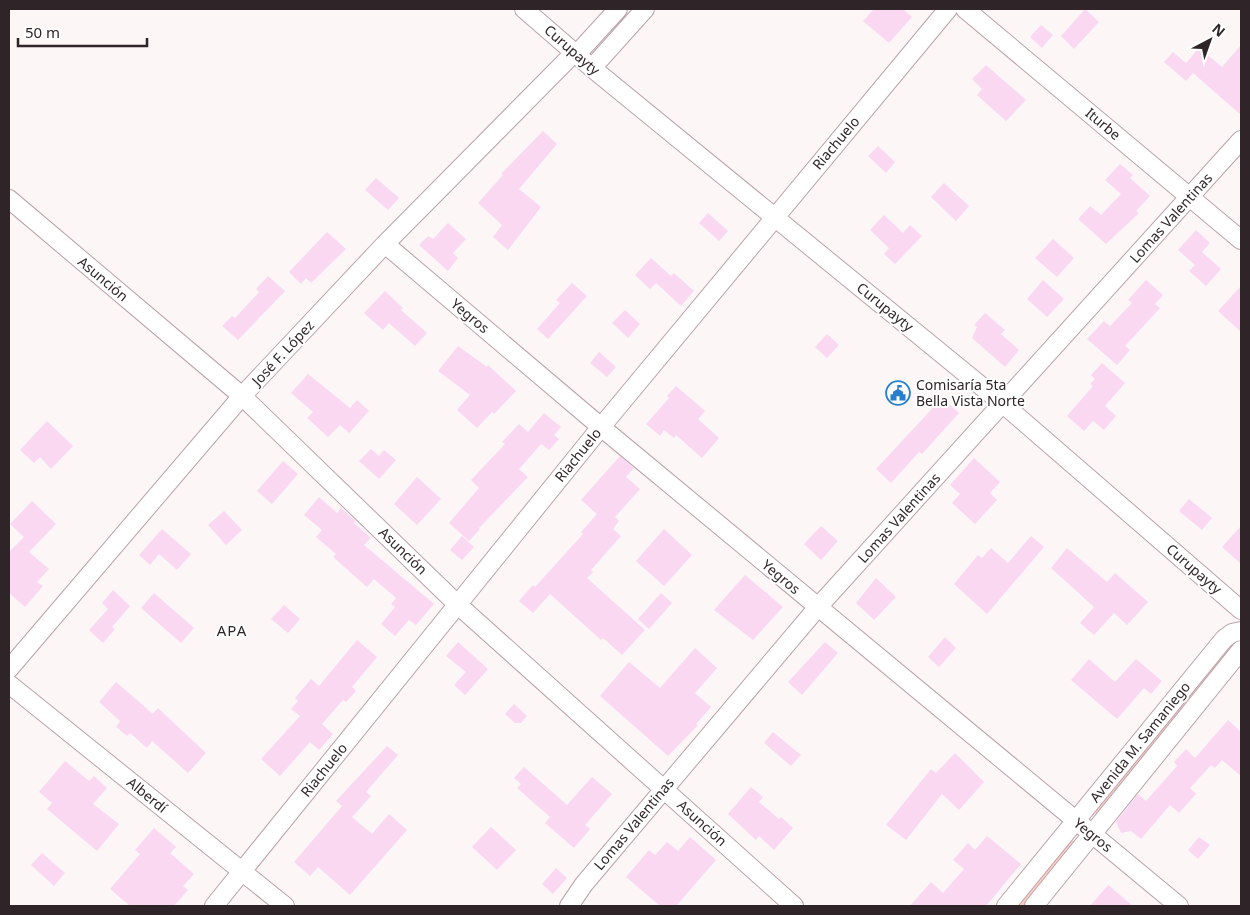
<svg xmlns="http://www.w3.org/2000/svg" width="1250" height="915" viewBox="0 0 1250 915" font-family="'Noto Sans',sans-serif">
	<style>
		.green { fill: #fccfc0 }
		.building { fill: #fad8f1 }
		.lines { fill: none; stroke-linecap: round; stroke-linejoin: round }
		.street-casing { stroke: #bca1aa; stroke-width: 20 }
		.street { stroke: #fff; stroke-width: 18 }
		.labels { text-anchor: middle; stroke-width: 4; stroke-linejoin: round; paint-order: stroke }
		.street-label { font-size: 14px; fill: #2f2428; stroke: #fff }
		.poi-label { font-size: 14px; fill: #2f2428; stroke: #fff; text-anchor: start }
		.neighbourhood-label { font-size: 15px; letter-spacing: 1px; fill: #2f2428; stroke: #fff }
	</style>
	<rect width="100%" height="100%" fill="#fcf6f7"/>
	<path class="green" d="M1229 646 1232 648 1097 815 1094 811Z
		M1071 840 1075 842V846L1025 906H1015Z"/>
	<path class="building" d="M874 9H903L912 17 889 43 863 21Z
		M1085 9 1099 22 1074 49 1061 36Z
		M1041 25 1053 35 1042 48 1030 37Z
		M1241 45V115L1193 73 1186 81 1164 62 1173 52 1186 63 1199 48 1222 67Z
		M986 65 1026 100 1006 121 977 95 982 89 972 79Z
		M543 131 557 144 519 189 541 207 508 250 493 237 502 225 478 203 503 175 501 174Z
		M878 146 895 162 886 173 868 156Z
		M1120 164 1133 175 1130 178 1150 196 1136 211 1139 213 1106 244 1078 219 1090 206 1101 215 1121 194 1105 180Z
		M376 178 399 198 388 210 365 190Z
		M944 183 969 206 956 221 931 197Z
		M708 213 728 231 719 241 699 223Z
		M884 215 903 233 910 225 922 236 895 264 884 254 889 248 870 230Z
		M448 223 466 239 453 253 458 258 448 271 419 245 428 236 433 239Z
		M1196 230 1210 243 1202 252 1221 269 1206 286 1189 271 1195 265 1178 250Z
		M327 232 346 249 311 283 306 278 301 284 289 272Z
		M1053 239 1074 258 1057 277 1035 258Z
		M651 258 671 276 674 273 694 291 681 306 656 283 650 289 635 275Z
		M268 276 285 291 238 340 222 326 232 316 235 318 259 292 256 289Z
		M1043 280 1064 299 1047 317 1027 299Z
		M1146 280 1163 295 1155 304 1160 308 1125 346 1130 350 1117 365 1087 339 1104 321 1110 326 1132 303 1128 300Z
		M572 283 587 296 548 339 537 329 560 303 556 300Z
		M1241 286V332L1218 311Z
		M385 291 403 308 401 310 427 333 415 346 389 323 383 330 364 313Z
		M625 310 640 324 628 338 612 323Z
		M985 313 1005 330 1001 334 1019 350 1005 367 972 338 977 327 974 325Z
		M827 334 839 345 827 358 815 347Z
		M458 346 487 367 488 365 516 391 494 414 492 412 477 428 457 410 470 395 438 371Z
		M599 352 616 367 607 377 590 363Z
		M1102 363 1125 383 1105 406 1116 416 1104 430 1093 421 1084 431 1067 416 1093 386 1090 384 1095 379 1091 375Z
		M308 374 350 408 357 400 369 411 349 433 340 425 328 437 307 418 313 412 291 393Z
		M676 386 705 411 698 419 719 438 702 458 676 435 674 438 664 430 660 436 646 424 669 398 667 396Z
		M942 398 959 413 922 454 919 452 891 483 876 469Z
		M544 413 561 427 554 435 559 439 549 450 541 444 519 469 528 477 479 528 480 529 469 541 449 523 479 488 471 480 505 444 502 442 519 424 528 432Z
		M47 421 73 446 51 469 40 457 34 463 20 450Z
		M371 449 379 456 384 450 396 460 379 479 359 461Z
		M620 456 634 468 626 477 640 489 615 517 619 521 613 529 621 536 591 570 593 572 587 578 645 630 622 655 603 638 601 640 550 594 533 613 519 601 533 585 535 587 583 534 581 532 597 514 581 500Z
		M974 458 1000 482 990 493 997 500 975 524 952 503 960 494 950 485Z
		M283 461 298 474 272 504 257 491Z
		M417 477 441 499 417 525 394 504Z
		M319 497 337 513 341 508 352 518 356 521 354 523 371 538 364 545 434 604 416 625 409 620 395 636 381 624 395 607 391 604 396 598 374 579 367 587 333 557 336 554 316 537 322 530 304 515Z
		M1189 499 1212 518 1202 530 1179 511Z
		M32 501 56 524 29 552 49 569 37 582 43 586 25 607 9 593V552L24 537 10 524Z
		M224 511 242 530 226 545 208 525Z
		M821 526 838 541 821 560 804 544Z
		M1241 526V564L1222 547Z
		M162 529 191 554 177 570 159 554 150 565 139 555Z
		M664 529 692 555 664 586 636 561Z
		M462 536 474 547 462 560 450 550Z
		M1031 536 1044 547 987 614 954 584 978 555 982 558 991 548 1008 563Z
		M1067 548 1107 582 1115 573 1148 602 1127 625 1114 613 1094 635 1080 623 1094 607 1051 568Z
		M745 575 783 607 753 640 714 610Z
		M876 578 896 597 874 620 856 603Z
		M113 590 130 606 112 627 115 629 103 643 89 630 108 609 102 603Z
		M154 593 194 628 181 643 141 608Z
		M661 593 672 603 649 629 638 619Z
		M284 605 300 619 288 633 271 619Z
		M945 637 956 648 939 667 928 657Z
		M357 640 377 657 352 687 356 691 346 702 343 700 322 724 333 734 319 750 310 742 280 776 261 759 300 716 291 709 298 701 295 698 311 679 319 686Z
		M458 642 488 669 465 695 454 685 466 672 446 656Z
		M825 642 838 653 802 695 788 682Z
		M695 648 717 668 695 693 711 707 696 724 698 725 668 756 600 696 629 662 660 688Z
		M1089 659 1115 682 1136 659 1162 681 1151 694 1144 688 1117 719 1071 680Z
		M116 682 153 714 158 708 206 753 188 773 152 741 147 748 130 733 127 736 116 727 120 721 99 702Z
		M514 704 527 716 521 723H515L505 714Z
		M1228 720 1241 732V776L1222 760 1215 768 1211 765 1190 788 1196 794 1179 813 1170 805 1141 839 1131 831 1121 833 1116 822 1138 794 1146 801 1177 766 1174 762 1186 749 1195 758Z
		M773 732 801 755 791 766 764 743Z
		M387 746 398 755 366 792 371 796 352 817 372 834 389 814 407 830 350 895 318 867 310 876 294 862 342 806 336 801Z
		M955 753 984 782 959 810 942 794 906 840 886 825 931 769 936 773Z
		M65 761 89 781 94 776 107 788 93 804 119 824 97 851 47 809 52 803 39 792Z
		M524 767 567 805 592 777 612 794 585 825 590 829 574 848 545 823 550 817 517 788 521 784 514 778Z
		M751 787 763 797 759 802 779 819 781 817 793 828 774 850 759 836 756 840 728 814Z
		M491 827 516 850 497 870 472 847Z
		M154 828 176 847 170 853 194 874 183 886 188 890 174 906H130L110 889 140 854 135 850Z
		M987 836 1021 864 986 906H910L931 882 943 893 964 869 953 860 968 843 975 850Z
		M690 837 716 860 676 906H660L626 877 649 850 655 855 667 842 678 851Z
		M1199 837 1210 845 1198 859 1188 850Z
		M42 853 65 873 54 886 31 865Z
		M556 868 567 878 553 894 542 884Z
		M1108 885 1133 906H1090Z"/>
	<g class="lines">
		<g class="street-casing">
			<path id="street" d="M524 9 592 68 1002 403 1241 610
				M965 9 1241 240
				M576 55 618 9
				M592 68 645 9
				M9 199 242 396 457 604 794 906
				M385 244 601 427 1179 906
				M9 669 242 396 385 244 574 53
				M9 684 285 906
				M214 906 601 427 948 9
				M569 906 584 884 818 607 1241 140
				M1006 906 1224 639 1232 633 1241 631
				M1034 906 1241 650"/>
		</g>
		<use href="#street" class="street"/>
	</g>
	<defs>
		<g id="civic-ring" transform="scale(1.25)"><circle r="9.5" fill="#fff" stroke="#277fcd" stroke-width="1.5"/><path d="M-.6-6.5H3V-4.5H.6V-3L4-1V1h2V6H-6V1h2V-1L-.6-3ZM-1.2 2.5V6h2.4V2.5Z" fill="#277fcd"/></g>
	</defs>
	<g fill-rule="evenodd">
		<use href="#civic-ring" x="898" y="393"/>
	</g>
	<g class="labels">
		<g class="street-label">
			<text transform="translate(572 50) rotate(41)" y="5">Curupayty</text>
			<text transform="translate(1103 124) rotate(40)" y="5">Iturbe</text>
			<text transform="translate(836 143) rotate(-50)" y="5">Riachuelo</text>
			<text transform="translate(1171 218) rotate(-48)" y="5">Lomas Valentinas</text>
			<text transform="translate(103 279) rotate(40)" y="5">Asunción</text>
			<text transform="translate(885 307) rotate(39)" y="5">Curupayty</text>
			<text transform="translate(470 316) rotate(40)" y="5">Yegros</text>
			<text transform="translate(283 353) rotate(-47)" y="5">José F. López</text>
			<text transform="translate(578 455) rotate(-51)" y="5">Riachuelo</text>
			<text transform="translate(899 518) rotate(-48)" y="5">Lomas Valentinas</text>
			<text transform="translate(403 551) rotate(44)" y="5">Asunción</text>
			<text transform="translate(1194 569) rotate(41)" y="5">Curupayty</text>
			<text transform="translate(781 577) rotate(40)" y="5">Yegros</text>
			<text transform="translate(1140 742) rotate(-51)" y="5">Avenida M. Samaniego</text>
			<text transform="translate(324 770) rotate(-51)" y="5">Riachuelo</text>
			<text transform="translate(147 795) rotate(39)" y="5">Alberdí</text>
			<text transform="translate(702 823) rotate(42)" y="5">Asunción</text>
			<text transform="translate(634 824) rotate(-50)" y="5">Lomas Valentinas</text>
			<text transform="translate(1093 835) rotate(39)" y="5">Yegros</text>
		</g>
		<g class="poi-label">
			<text x="916" y="390">Comisaría 5ta<tspan x="916" dy="16">Bella Vista Norte</tspan></text>
		</g>
		<g class="neighbourhood-label">
			<text x="232" y="636">APA</text>
		</g>
	</g>
	<rect width="1250" height="915" fill="none" stroke="#2f2428" stroke-width="20"/>
	<g transform="translate(1210 40) rotate(41)" stroke="#ffffff" stroke-width="4" paint-order="stroke">
	<path d="M0-4L9 19L0 12L-9 19Z" fill="#2f2428"/>
	<text y="-8" font-size="14" font-weight="bold" text-anchor="middle" fill="#2f2428">N</text>
	</g>
	<path d="M18 38v8h129v-8" fill="none" stroke="#2f2428" stroke-width="2.5"/>
	<text x="25" y="38" font-size="15" fill="#2f2428" stroke="#ffffff" stroke-width="4" paint-order="stroke">50 m</text>
</svg>
